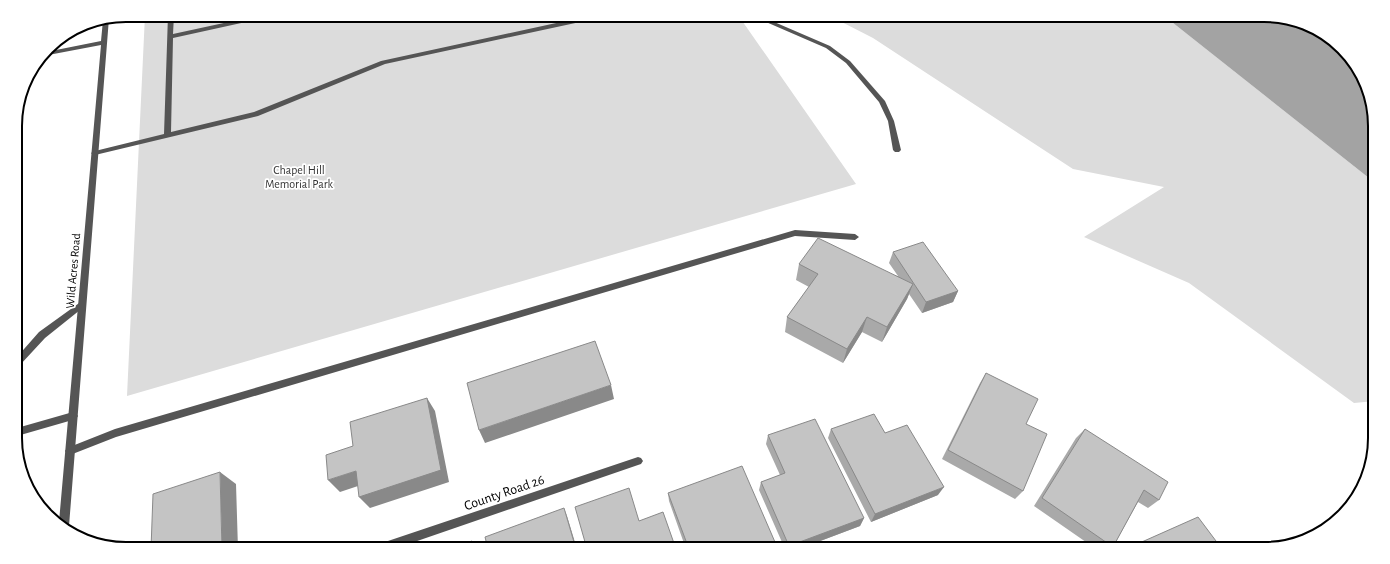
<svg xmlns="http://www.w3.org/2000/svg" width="1390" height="564" viewBox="0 0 1390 564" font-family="'Alegreya Sans',sans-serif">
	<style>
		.green { fill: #dcdcdc }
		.water { fill: #a3a3a3 }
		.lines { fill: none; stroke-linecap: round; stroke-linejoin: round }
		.lane { fill: #555; fill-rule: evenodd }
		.street { fill: #555; fill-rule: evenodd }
		.wall { fill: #a9a9a9 }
		.shaded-wall { fill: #898989 }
		.building { fill: #c4c4c4; stroke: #898989 }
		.labels { text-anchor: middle; stroke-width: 3.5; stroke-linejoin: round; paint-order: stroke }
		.park-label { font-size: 12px; fill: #333; stroke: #fff }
		.street-label { font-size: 12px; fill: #000; stroke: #fff }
		.near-street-label { font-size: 14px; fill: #000; stroke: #fff }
		.rim { fill: none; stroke: #000; stroke-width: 2 }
	</style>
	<rect width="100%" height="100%" fill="#fff"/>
	<path class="green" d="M145 15H738L856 184 127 396Z
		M828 15H1163L1374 182 1375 401 1354 403 1189 283 1084 237 1164 187 1073 169 873 38Z"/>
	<path class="water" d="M1163 15H1264L1300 21 1348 53 1374 111V182Z"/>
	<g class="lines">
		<path class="lane" d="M168 15H174L173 34 261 15H272L269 17 173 38 171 132 254 112 381 61 593 15H599L594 19 385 64 258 116 95 155H93L91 153 95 151 164 134Z
			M750 15H758L830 46 850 61 885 101 894 121 901 150 899 152H895L893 150 888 121 879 102 846 63 826 48Z
			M795 230 855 234 859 237 855 240 795 236 116 437 70 455 67 454 65 451 67 448 115 429Z
			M82 301 85 302 86 304 85 306 45 338 20 365 17 366V357L39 332Z
			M73 412 76 413 78 416 76 419 17 436V428Z"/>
		<path class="street" d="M109 18 69 526 68 528 59 522 101 45 43 56 46 52 101 41 103 20Z
			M638 457 641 458 643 461 641 464 638 465 394 549H374L375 545 379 544Z"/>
	</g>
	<path class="wall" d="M893 252 958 291 953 302 922 313 909 294 907 299 882 342 862 332 843 363 785 332 787 317 809 287 796 280 799 264 898 276 889 263Z
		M986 373 1026 424 1023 491 1015 499 942 459 980 383Z
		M831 429 885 433 938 495 871 522 828 438Z
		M1085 429 1159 500 1148 508 1138 502 1113 547 1110 549H1096L1034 506 1076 438Z
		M768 435 864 518 860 526 799 549H785L759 490 761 482 780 475 766 444Z
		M668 493 778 549H686L669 501Z"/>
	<path class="shaded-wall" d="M913 284 907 299 882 342 887 327Z
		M958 291 953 302 922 313 926 302Z
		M867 317 862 332 843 363 847 349Z
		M611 385 614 399 485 443 479 430Z
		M427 398 435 411 449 482 370 508 359 497Z
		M356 471 367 483 340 492 328 480Z
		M220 472 236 484 238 549H222Z
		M944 487 938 495 871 522 875 514Z
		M564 508 567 516 577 549H576Z
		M864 518 860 526 799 549H788L789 546Z
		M472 541 477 548V549H473Z"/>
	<path class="building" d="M818 238 913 284 887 327 867 317 847 349 787 317 818 274 799 264Z
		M923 242 958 291 926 302 893 252Z
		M595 341 611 385 479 430 467 383Z
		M986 373 1038 399 1026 424 1047 434 1023 491 948 450Z
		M427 398 441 470 359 497 356 471 328 480 326 455 353 446 350 422Z
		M874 414 885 433 907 425 944 487 875 514 831 429Z
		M815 419 864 518 789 546 761 482 785 473 768 435Z
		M1085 429 1168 482 1159 500 1144 490 1113 547 1042 498Z
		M742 466 778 549H689L668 493Z
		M220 472 222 549H151L153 494Z
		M629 488 639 521 663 512 676 549H587L575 507Z
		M564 508 576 549H488L485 537Z
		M1198 517 1222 549H1126Z
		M472 541 473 549H450Z"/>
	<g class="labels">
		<g class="park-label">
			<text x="299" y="174">Chapel Hill<tspan x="299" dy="14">Memorial Park</tspan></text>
		</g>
		<g class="street-label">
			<text transform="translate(73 271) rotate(-85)" y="4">Wild Acres Road</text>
		</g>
		<g class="near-street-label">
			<text transform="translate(504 492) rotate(-19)" y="5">County Road 26</text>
		</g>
	</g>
	<path d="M0 0H1390V564H0ZM126 22H1264A104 104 0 0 1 1368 126V438A104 104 0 0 1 1264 542H126A104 104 0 0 1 22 438V126A104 104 0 0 1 126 22Z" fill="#fff" fill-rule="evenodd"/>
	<path class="rim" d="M126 22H1264A104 104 0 0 1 1368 126V438A104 104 0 0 1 1264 542H126A104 104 0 0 1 22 438V126A104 104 0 0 1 126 22Z"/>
</svg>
